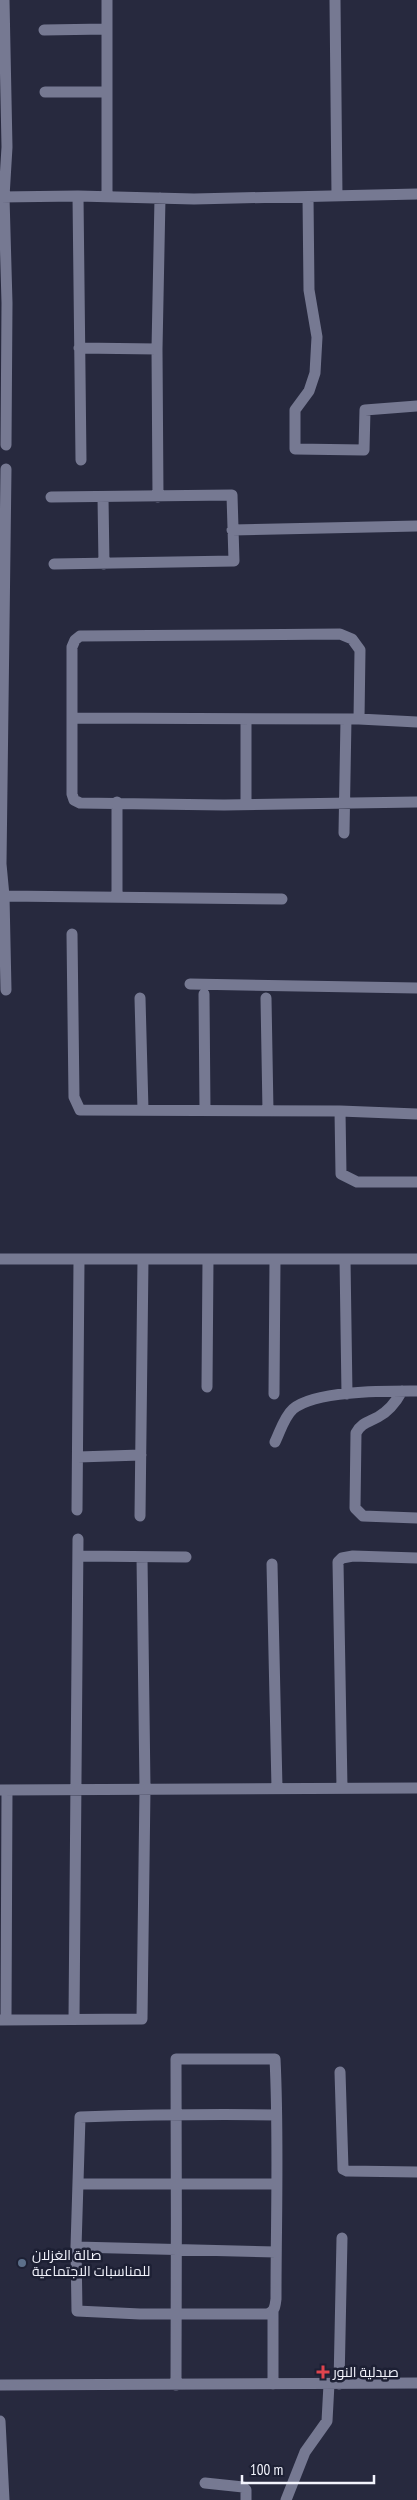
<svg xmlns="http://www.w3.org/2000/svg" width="417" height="2500" viewBox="0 0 417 2500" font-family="'PT Sans Narrow',Cairo,sans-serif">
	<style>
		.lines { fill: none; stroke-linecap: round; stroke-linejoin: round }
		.minor { stroke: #767992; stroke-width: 11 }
		.service-dot { fill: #5c6f8a; stroke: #1d2034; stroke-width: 2 }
		.health-dot { fill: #e0444e; stroke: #1d2034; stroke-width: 2 }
		.labels { text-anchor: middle; stroke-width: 5; stroke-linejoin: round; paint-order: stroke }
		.poi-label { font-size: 14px; fill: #f3f4fd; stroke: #1d2034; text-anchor: start }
	</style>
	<rect width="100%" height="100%" fill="#27293e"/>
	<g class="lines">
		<path class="minor" d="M4 0 7 147 4 197 7 303 6 445
			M107 0V196
			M335 0 337 196
			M44 30 106 29
			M45 92H106
			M78 196 81 460
			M0 197 78 196 194 199 417 194
			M308 197 309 290 317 337 315 373 309 391 295 410V449L364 450 365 410 417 406
			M79 348 157 349
			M6 469 1 864 4 896 282 899
			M51 497 232 495 234 561 54 564
			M103 497 104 564
			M158 497 157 349 160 198
			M232 530 417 526
			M74 718 359 719 417 722
			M359 719 360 650 352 639 340 634 80 636 75 640 72 647V794L74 800 80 803 224 805 417 802
			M246 720V804
			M117 802V897
			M344 833 346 719
			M4 896 6 990
			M72 934 74 1097 80 1110 340 1111 417 1114
			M190 984 417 988
			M204 994 205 1110
			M140 998 143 1110
			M266 998 268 1111
			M340 1111 341 1174 357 1182H417
			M0 1259H417
			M345 1259 347 1394
			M207 1387 208 1259
			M402 1391C396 1402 389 1411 378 1417 369 1422 361 1423 356 1433L355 1508 363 1516 417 1518
			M274 1394 275 1259
			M275 1442C280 1432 284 1417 293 1409 315 1390 388 1391 417 1391
			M78 1457 141 1455
			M77 1510 79 1260
			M140 1516 143 1259
			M79 1556 186 1557
			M272 1564 277 1788
			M342 1788 338 1562 342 1558 353 1556 417 1558
			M0 1790 417 1788
			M6 2019 7 1790
			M74 2019 78 1539
			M0 2020 142 2019 145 1788 142 1557
			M340 2072 343 2169 347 2171 417 2172
			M78 2184H276
			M76 2247 276 2252
			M273 2384V2312
			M339 2384 342 2238
			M0 2385 417 2383
			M176 2385C176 2276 177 2168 176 2059H275C279 2139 276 2219 276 2299 275 2306 275 2312 267 2314H140L77 2311 76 2247 80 2117C145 2115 210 2114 276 2115
			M0 2421 4 2500
			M205 2483 243 2487 246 2490V2500
			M286 2500 305 2452 327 2421 329 2384"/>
	</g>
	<circle class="service-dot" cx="22" cy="2263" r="5"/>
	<path class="health-dot" d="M320.5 2364.5h5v5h5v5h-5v5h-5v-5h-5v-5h5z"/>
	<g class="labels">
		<g class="poi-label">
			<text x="32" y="2260">صالة الغزلان<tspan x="32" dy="16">للمناسبات الاجتماعية</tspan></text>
			<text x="333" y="2377">صيدلية النور</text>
		</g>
	</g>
	<path d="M242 2475v8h132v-8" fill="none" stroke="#f3f4fd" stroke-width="2.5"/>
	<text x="250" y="2475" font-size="15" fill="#f3f4fd" stroke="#1d2034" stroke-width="4" paint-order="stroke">100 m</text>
</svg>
